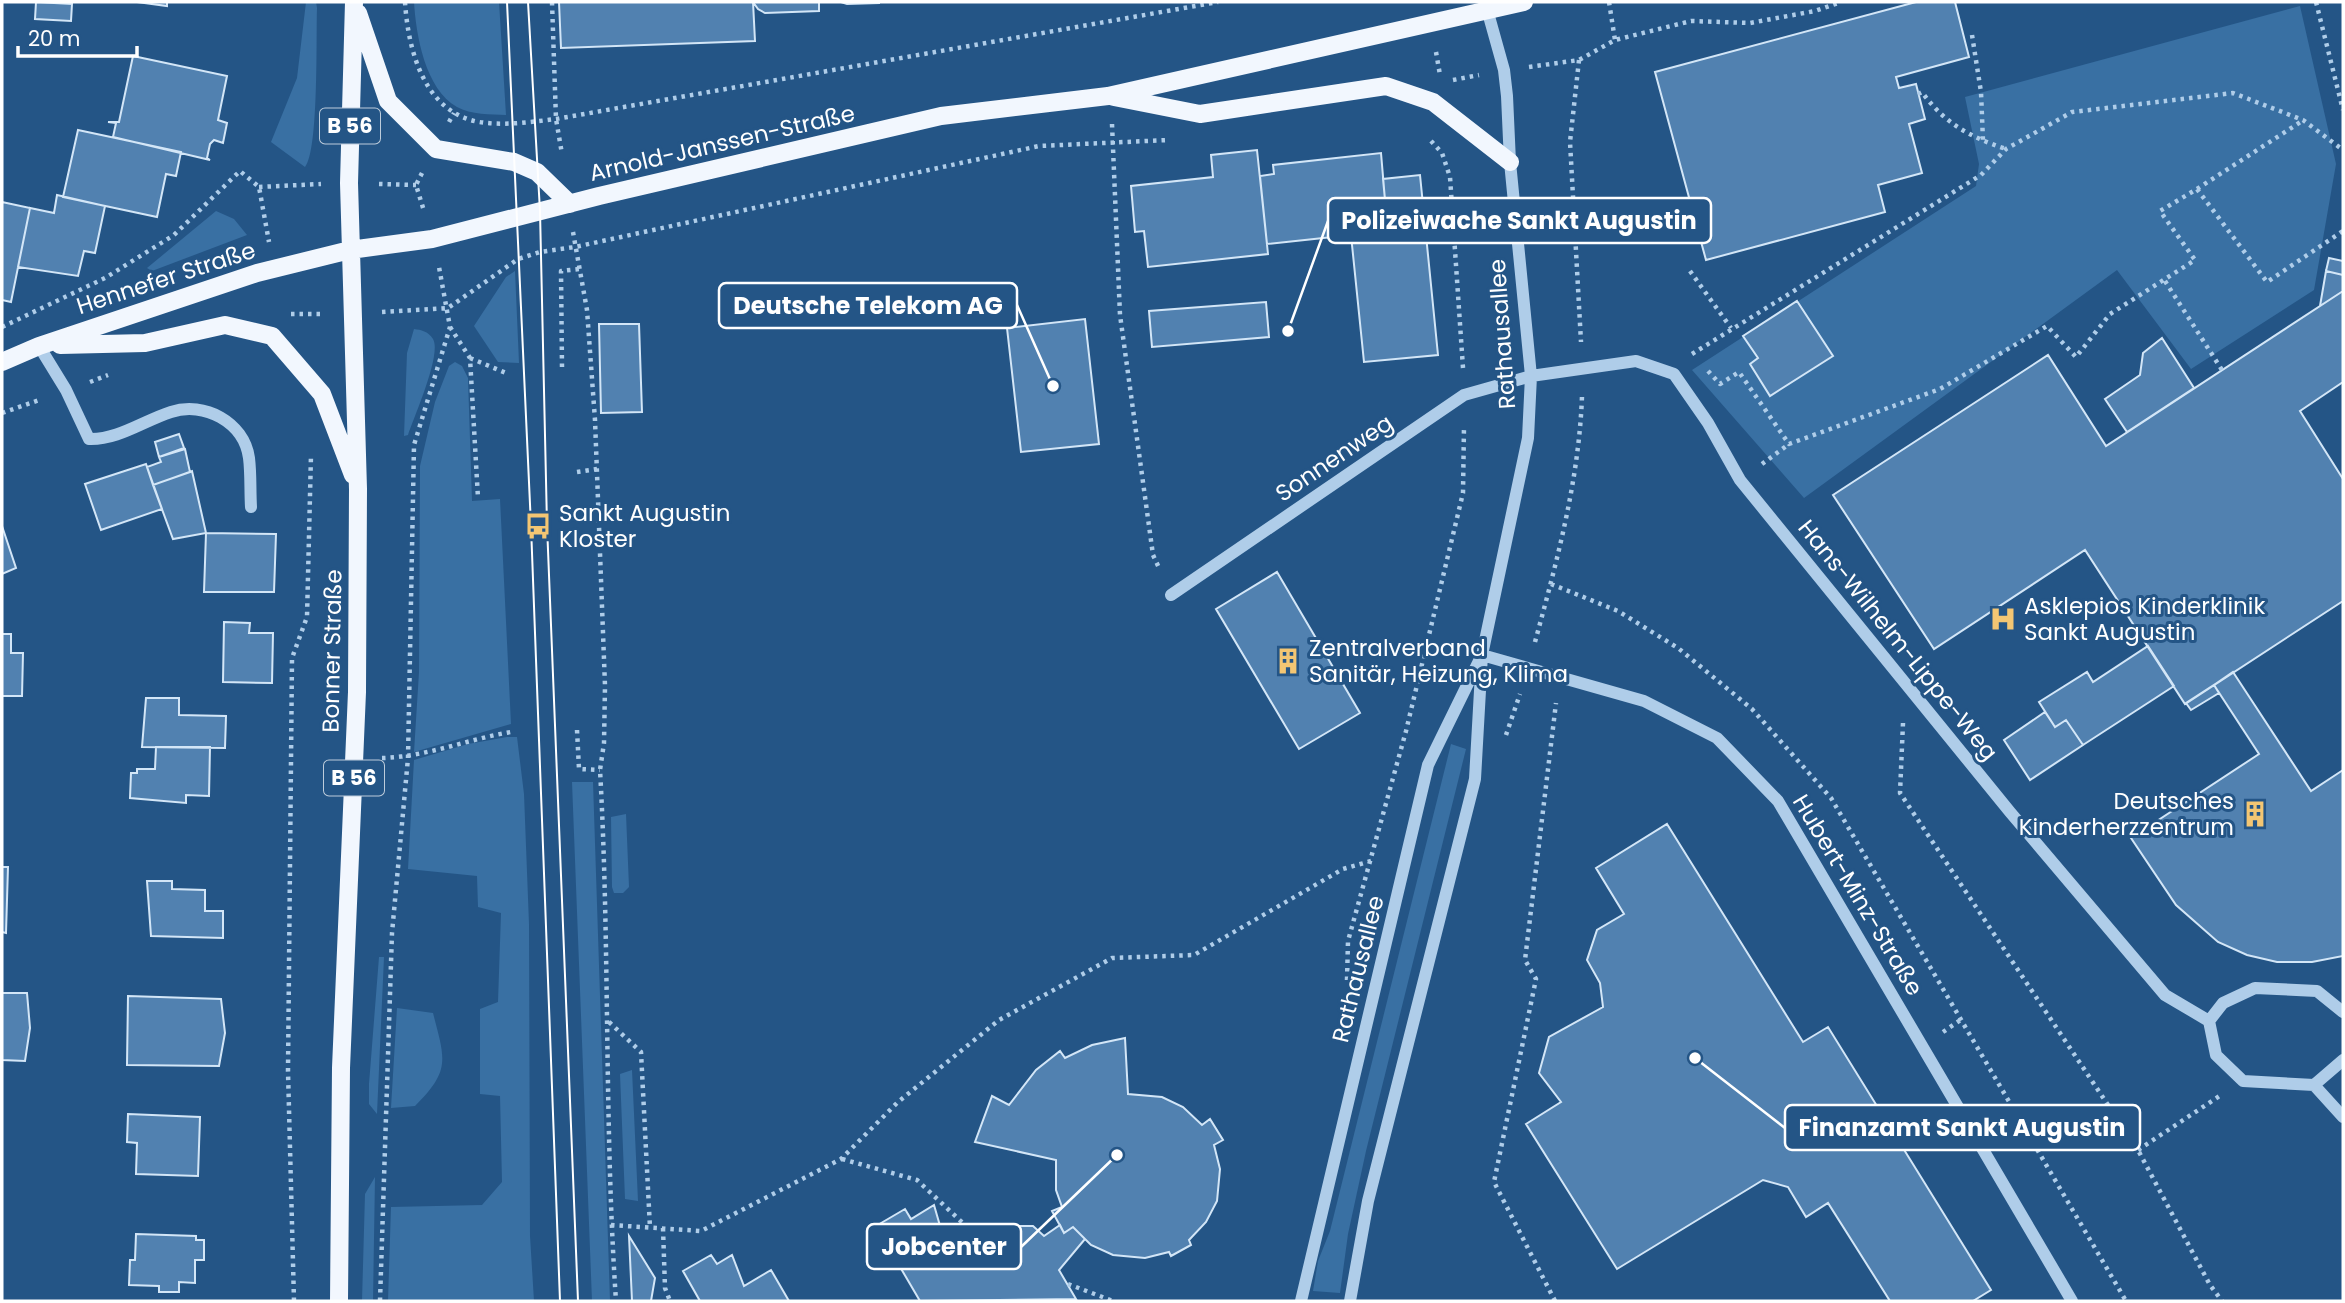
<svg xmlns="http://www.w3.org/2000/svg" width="2345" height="1303" viewBox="0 0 2345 1303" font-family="Poppins,sans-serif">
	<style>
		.green { fill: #3970a3 }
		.building { fill: #5181b0; stroke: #d3e6f7; stroke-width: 2 }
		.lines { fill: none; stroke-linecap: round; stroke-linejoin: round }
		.path { stroke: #afcde9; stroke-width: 4.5; stroke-dasharray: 3.5 5; stroke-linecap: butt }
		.minor { stroke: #afcde9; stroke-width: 12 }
		.major { stroke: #f2f7fe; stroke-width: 18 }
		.tram { stroke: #fff; stroke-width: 2 }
		.labels { text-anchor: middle; stroke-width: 6; stroke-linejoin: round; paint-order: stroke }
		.shield { fill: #245586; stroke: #bdccdb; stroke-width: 2 }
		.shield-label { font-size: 21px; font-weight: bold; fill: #fff }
		.street-label { font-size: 23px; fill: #fff; stroke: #245586 }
		.poi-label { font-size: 23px; fill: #fff; stroke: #245586; text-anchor: start }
		.leader { fill: none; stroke: #fff; stroke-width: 2.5 }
		.callout-dot { fill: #fff; stroke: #245586; stroke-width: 2.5 }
		.callout { fill: #245586; stroke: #fff; stroke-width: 2.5 }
		.callout-label { font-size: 24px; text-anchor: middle; font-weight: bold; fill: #fff }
	</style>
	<rect width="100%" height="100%" fill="#245586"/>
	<path class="green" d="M306 2H316L317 8C316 36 319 151 305 167L271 142 297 78Z
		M414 2H499L506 115C491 114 471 115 457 107 425 89 416 35 414 2Z
		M2300 6 2336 164 2314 290 2191 369 2117 270 1804 498 1692 370 1976 186 1979 164 1965 97Z
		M216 211 234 219 247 235 152 271 147 268Z
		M515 271 519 363 498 362 474 326 506 277Z
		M414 329C421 330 428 331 433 339 442 354 414 417 408 435L404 436 407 353Z
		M455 362 462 366 468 378 472 501 500 499 511 724 414 752 419 672 420 466 435 402 449 366Z
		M507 737H517L524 794 529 924 530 1236 534 1301H388L391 1207 482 1205 502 1182 500 1096 480 1094V1009L498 1002 501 913 478 907 477 876 408 869 414 760 468 744Z
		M1451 744 1466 749 1366 1151 1348 1234 1340 1293 1313 1291 1318 1261 1330 1231Z
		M572 782H593L610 1301H592Z
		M626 814 629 887 623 893H614L612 887 611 817Z
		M379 957H384L377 1114 369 1104V1084Z
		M397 1008 433 1013C445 1060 451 1070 415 1106L391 1108Z
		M632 1070 638 1201 625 1199 620 1074Z
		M375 1177 373 1301H362L365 1194Z"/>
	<path class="building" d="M36 2 72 4 71 21 35 19Z
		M137 2H167V6Z
		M559 2H753L755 41 561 48Z
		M753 2H819V11L765 13 758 9Z
		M841 2H879V3L847 4Z
		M1916 2H1955L1969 57 1896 77 1899 88 1916 84 1925 119 1909 124 1922 173 1878 185 1885 212 1706 260 1655 72Z
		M133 56 227 76 218 120 227 123 223 143 214 140 210 144 207 158 210 160 113 137 116 123 108 122H119Z
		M78 130 181 152 176 176 166 174 157 217 63 197Z
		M1257 150 1268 254 1148 267 1144 231 1135 232 1131 186 1213 177 1211 155Z
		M1381 153 1385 200 1351 235 1267 244 1260 176 1274 174 1273 165Z
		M1420 175 1438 355 1364 362 1351 235 1385 200 1383 179Z
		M57 195 105 206 95 253 84 251 78 276 18 267 30 208 54 213Z
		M2 202 30 208 11 302 2 300Z
		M2329 258 2343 261V275L2326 271Z
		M2326 271 2343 275V291L2320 306Z
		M2343 291V382L2300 411 2343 479V601L2185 704 2085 550 1934 649 1833 495 2048 355 2106 446Z
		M1797 301 1833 356 1770 396 1750 364 1758 358 1743 336Z
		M1266 302 1269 337 1152 347 1149 311Z
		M1085 319 1099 444 1021 452 1007 328Z
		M599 324H639L642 412 601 413Z
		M2162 338 2194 388 2127 432 2105 399 2140 375 2143 353Z
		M179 434 184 448 159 457 155 442Z
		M185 449 190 472 153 485 147 467 161 462 159 457Z
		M146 464 162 509 101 530 85 484Z
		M192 471 206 533 173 539 153 485Z
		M2 526 16 568 2 574Z
		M206 533 276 534 274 592H204Z
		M1277 572 1360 713 1299 749 1216 609Z
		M224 622 250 623 249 633H273L272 683 223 682Z
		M2 634H11V653H23L22 696H2Z
		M2148 646 2174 686 2083 745 2066 720 2055 727 2039 702 2087 672 2093 682Z
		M2233 672 2311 791 2343 770V956L2312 962H2277L2247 955 2218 942 2176 905 2131 838 2259 754 2214 685Z
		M2214 685 2219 693 2191 710 2186 703Z
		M146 698H179V715L226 716 225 748 142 747Z
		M2045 712 2055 727 2066 720 2083 745 2030 780 2004 740Z
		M156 747H210L209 796 186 795V803L130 798 131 773H137V769H155Z
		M1667 824 1803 1042 1828 1027 1991 1290 1973 1301H1890L1828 1203 1806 1217 1788 1187 1763 1180 1617 1269 1526 1124 1561 1102 1539 1073 1549 1037 1603 1007 1600 983 1587 960 1597 930 1624 914 1596 868Z
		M2 867H8L6 933 2 932Z
		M147 881H172V889L205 890V911H223V938L151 936Z
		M2 993H27L30 1028 25 1061 2 1060Z
		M128 996 221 999 225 1033 219 1066 127 1065Z
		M1125 1038 1128 1094 1162 1097 1183 1107 1202 1125 1210 1119 1223 1140 1214 1145 1220 1169 1217 1201 1206 1222 1189 1240 1191 1245 1171 1256 1169 1252 1145 1258 1113 1255 1091 1245 1073 1227 1064 1233 1052 1211 1062 1207 1056 1190V1160L975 1142 992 1096 1009 1105 1036 1070 1060 1051 1065 1058 1092 1045Z
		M128 1114 200 1117 198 1176 136 1174 137 1143 127 1142Z
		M934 1205 949 1257 1019 1226H1033L1044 1236 1060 1225 1064 1233 1073 1227 1085 1239 1059 1270 1076 1299 920 1301 876 1226 905 1209 911 1219Z
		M136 1234 196 1236V1240H204V1260H195V1283L179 1282V1292H159V1286L129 1285 130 1260H135Z
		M629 1236 655 1278 651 1301H632Z
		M711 1255 717 1264 732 1255 744 1286 771 1270 789 1301H700L683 1271Z"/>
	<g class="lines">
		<path class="path" d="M405 2C408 50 424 112 479 122 504 126 531 122 556 119L1218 2
			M552 2 556 119 562 154
			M1609 2 1615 40
			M2316 2 2343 110
			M1972 35 1981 92 1983 141
			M1436 52 1440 75
			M1579 60 1570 142 1581 342
			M1529 67 1579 60 1615 40 1691 21 1750 23 1815 11 1841 2
			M1453 80 1479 75
			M1918 94 1922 92C1944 123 1970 137 2006 149
			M449 122 454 113
			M1112 124 1120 315 1153 555 1160 570
			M1431 141 1442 153 1450 177 1463 368
			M422 173 416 185 424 211
			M379 184 416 185
			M259 187 321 184
			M2197 189 2302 121
			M573 232 587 310 595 420 605 686 604 743 600 770C610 947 604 1124 616 1301
			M1690 271 1731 328
			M2165 281 2222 370
			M382 312 448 308 518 259 540 252 575 247 1039 146 1168 140
			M291 314H325
			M2 327 105 278 174 235 240 171 259 187 269 242
			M450 327 470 358 478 498
			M1692 354 1981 175 2006 149 2072 112 2233 93 2303 120 2343 150
			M470 358 506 373
			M562 367 561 271 579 269
			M1708 371 1720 384 1739 372 1789 444 1940 389 2047 326 2076 357 2110 314 2195 260 2160 211 2197 189 2267 282 2343 231
			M90 382 108 375
			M2 413 42 399
			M1762 464 1789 444
			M577 472 597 469
			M1551 584 1618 611 1678 648 1752 709 1831 798 2126 1301
			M1535 642C1557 561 1579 480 1582 396
			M1903 723 1900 793 2138 1150 2210 1285 2222 1301
			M577 730 579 769 600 770
			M1506 735 1520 694
			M382 758C426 757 468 739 511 732
			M1347 980 1348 941 1406 731 1463 493 1464 426
			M609 1022 641 1052 650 1228
			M1943 1032 1962 1019
			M2138 1150 2221 1095
			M842 1159 917 1180 983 1242
			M611 1225 701 1231 841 1159 898 1102 999 1020 1112 958 1194 955 1343 869 1371 861
			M663 1228 665 1288 670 1301
			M1068 1284 1113 1301
			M294 1301 288 1071 292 658 307 617 311 455
			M380 1301 392 933 408 758 414 445 450 327 439 267
			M1555 1301 1494 1182 1536 979 1525 960 1556 703"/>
		<path class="minor" d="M39 346 66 390 89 439C118 440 143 421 171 412 204 401 244 422 249 458 251 474 250 491 251 507
			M1171 595 1464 395 1531 376 1636 361 1674 374 1708 423 1740 480 2010 812 2165 995 2209 1021
			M1482 655 1644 701 1717 738 1778 801 2072 1301
			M2343 1012 2317 991 2255 988 2223 1003 2209 1021 2216 1055 2243 1081 2314 1085 2343 1060
			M2314 1085 2343 1117
			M1301 1301 1428 765 1479 661
			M1350 1301 1368 1201 1475 779 1482 655 1528 438 1531 376 1510 162 1507 96 1504 70 1485 2"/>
		<path class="major" d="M358 13 388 101 436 149 514 162 537 172 570 204
			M1114 97 1200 114 1386 86 1433 102 1510 162
			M60 345 145 343 225 325 272 336 322 394 353 475
			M2 362 39 346 257 273 350 250 432 239 599 196 941 116 1108 96 1524 2
			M339 1301 341 1068 357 692 358 489 349 183 354 2"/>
		<path class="tram" d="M507 2 531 526 560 1301
			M528 2 540 211 547 525 578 1301"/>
	</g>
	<defs>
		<g id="bus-bare" transform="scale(2.1)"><path d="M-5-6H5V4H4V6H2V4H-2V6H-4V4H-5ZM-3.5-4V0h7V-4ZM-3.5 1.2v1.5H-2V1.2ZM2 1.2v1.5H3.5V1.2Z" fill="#f3c673" stroke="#245586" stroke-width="2.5" paint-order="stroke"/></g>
		<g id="hospital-bare" transform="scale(2.1)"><path d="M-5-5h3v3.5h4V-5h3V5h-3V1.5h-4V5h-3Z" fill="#f3c673" stroke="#245586" stroke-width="2.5" paint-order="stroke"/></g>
		<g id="building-bare" transform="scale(2.1)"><path d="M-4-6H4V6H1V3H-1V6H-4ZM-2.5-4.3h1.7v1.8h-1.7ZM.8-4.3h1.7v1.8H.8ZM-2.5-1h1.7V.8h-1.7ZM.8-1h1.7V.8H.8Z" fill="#f3c673" stroke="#245586" stroke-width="2.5" paint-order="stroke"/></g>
	</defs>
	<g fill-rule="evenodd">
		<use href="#bus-bare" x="538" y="526"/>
		<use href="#hospital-bare" x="2003" y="619"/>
		<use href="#building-bare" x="1288" y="661"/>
		<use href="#building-bare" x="2255" y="814"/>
	</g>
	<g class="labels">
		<g class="shield">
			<rect x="320" y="108.5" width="60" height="35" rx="5"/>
			<rect x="324" y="760.5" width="60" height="35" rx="5"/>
		</g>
		<g class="shield-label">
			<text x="350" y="133">B 56</text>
			<text x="354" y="785">B 56</text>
		</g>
		<g class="street-label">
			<text transform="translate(722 143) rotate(-13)" y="8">Arnold-Janssen-Straße</text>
			<text transform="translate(166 278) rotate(-18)" y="8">Hennefer Straße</text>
			<text transform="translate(1502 334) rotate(-94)" y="8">Rathausallee</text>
			<text transform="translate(1334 458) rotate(-34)" y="8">Sonnenweg</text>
			<text transform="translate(1898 640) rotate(51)" y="8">Hans-Wilhelm-Lippe-Weg</text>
			<text transform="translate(332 651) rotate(-89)" y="8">Bonner Straße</text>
			<text transform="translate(1858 895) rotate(59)" y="8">Hubert-Minz-Straße</text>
			<text transform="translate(1358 969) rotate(-76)" y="8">Rathausallee</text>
		</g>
		<g class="poi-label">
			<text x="559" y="521">Sankt Augustin<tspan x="559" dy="26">Kloster</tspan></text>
			<text x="2024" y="614">Asklepios Kinderklinik<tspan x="2024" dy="26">Sankt Augustin</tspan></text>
			<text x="1309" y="656">Zentralverband<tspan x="1309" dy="26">Sanitär, Heizung, Klima</tspan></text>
			<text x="2234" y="809" text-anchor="end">Deutsches<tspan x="2234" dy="26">Kinderherzzentrum</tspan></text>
		</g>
	</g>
	<path class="leader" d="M1288 331L1328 221M1053 386L1017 305M1695 1058L1785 1128M1117 1155L1021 1247"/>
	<g class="callout-dot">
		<circle cx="1288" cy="331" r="7"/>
		<circle cx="1053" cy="386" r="7"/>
		<circle cx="1695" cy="1058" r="7"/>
		<circle cx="1117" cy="1155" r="7"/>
	</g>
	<g class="callout">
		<rect x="1328" y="198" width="383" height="45" rx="7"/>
		<rect x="719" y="283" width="298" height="45" rx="7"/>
		<rect x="1785" y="1105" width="355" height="45" rx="7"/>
		<rect x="867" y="1224" width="154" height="45" rx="7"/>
	</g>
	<g class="callout-label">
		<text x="1519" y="229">Polizeiwache Sankt Augustin</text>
		<text x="868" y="314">Deutsche Telekom AG</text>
		<text x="1962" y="1136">Finanzamt Sankt Augustin</text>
		<text x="944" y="1255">Jobcenter</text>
	</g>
	<rect width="2345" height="1303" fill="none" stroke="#ffffff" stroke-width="7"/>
	<path d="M18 46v10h119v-10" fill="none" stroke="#ffffff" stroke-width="3.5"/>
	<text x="28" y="46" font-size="21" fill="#ffffff" stroke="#245586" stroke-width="5" paint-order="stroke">20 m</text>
</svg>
